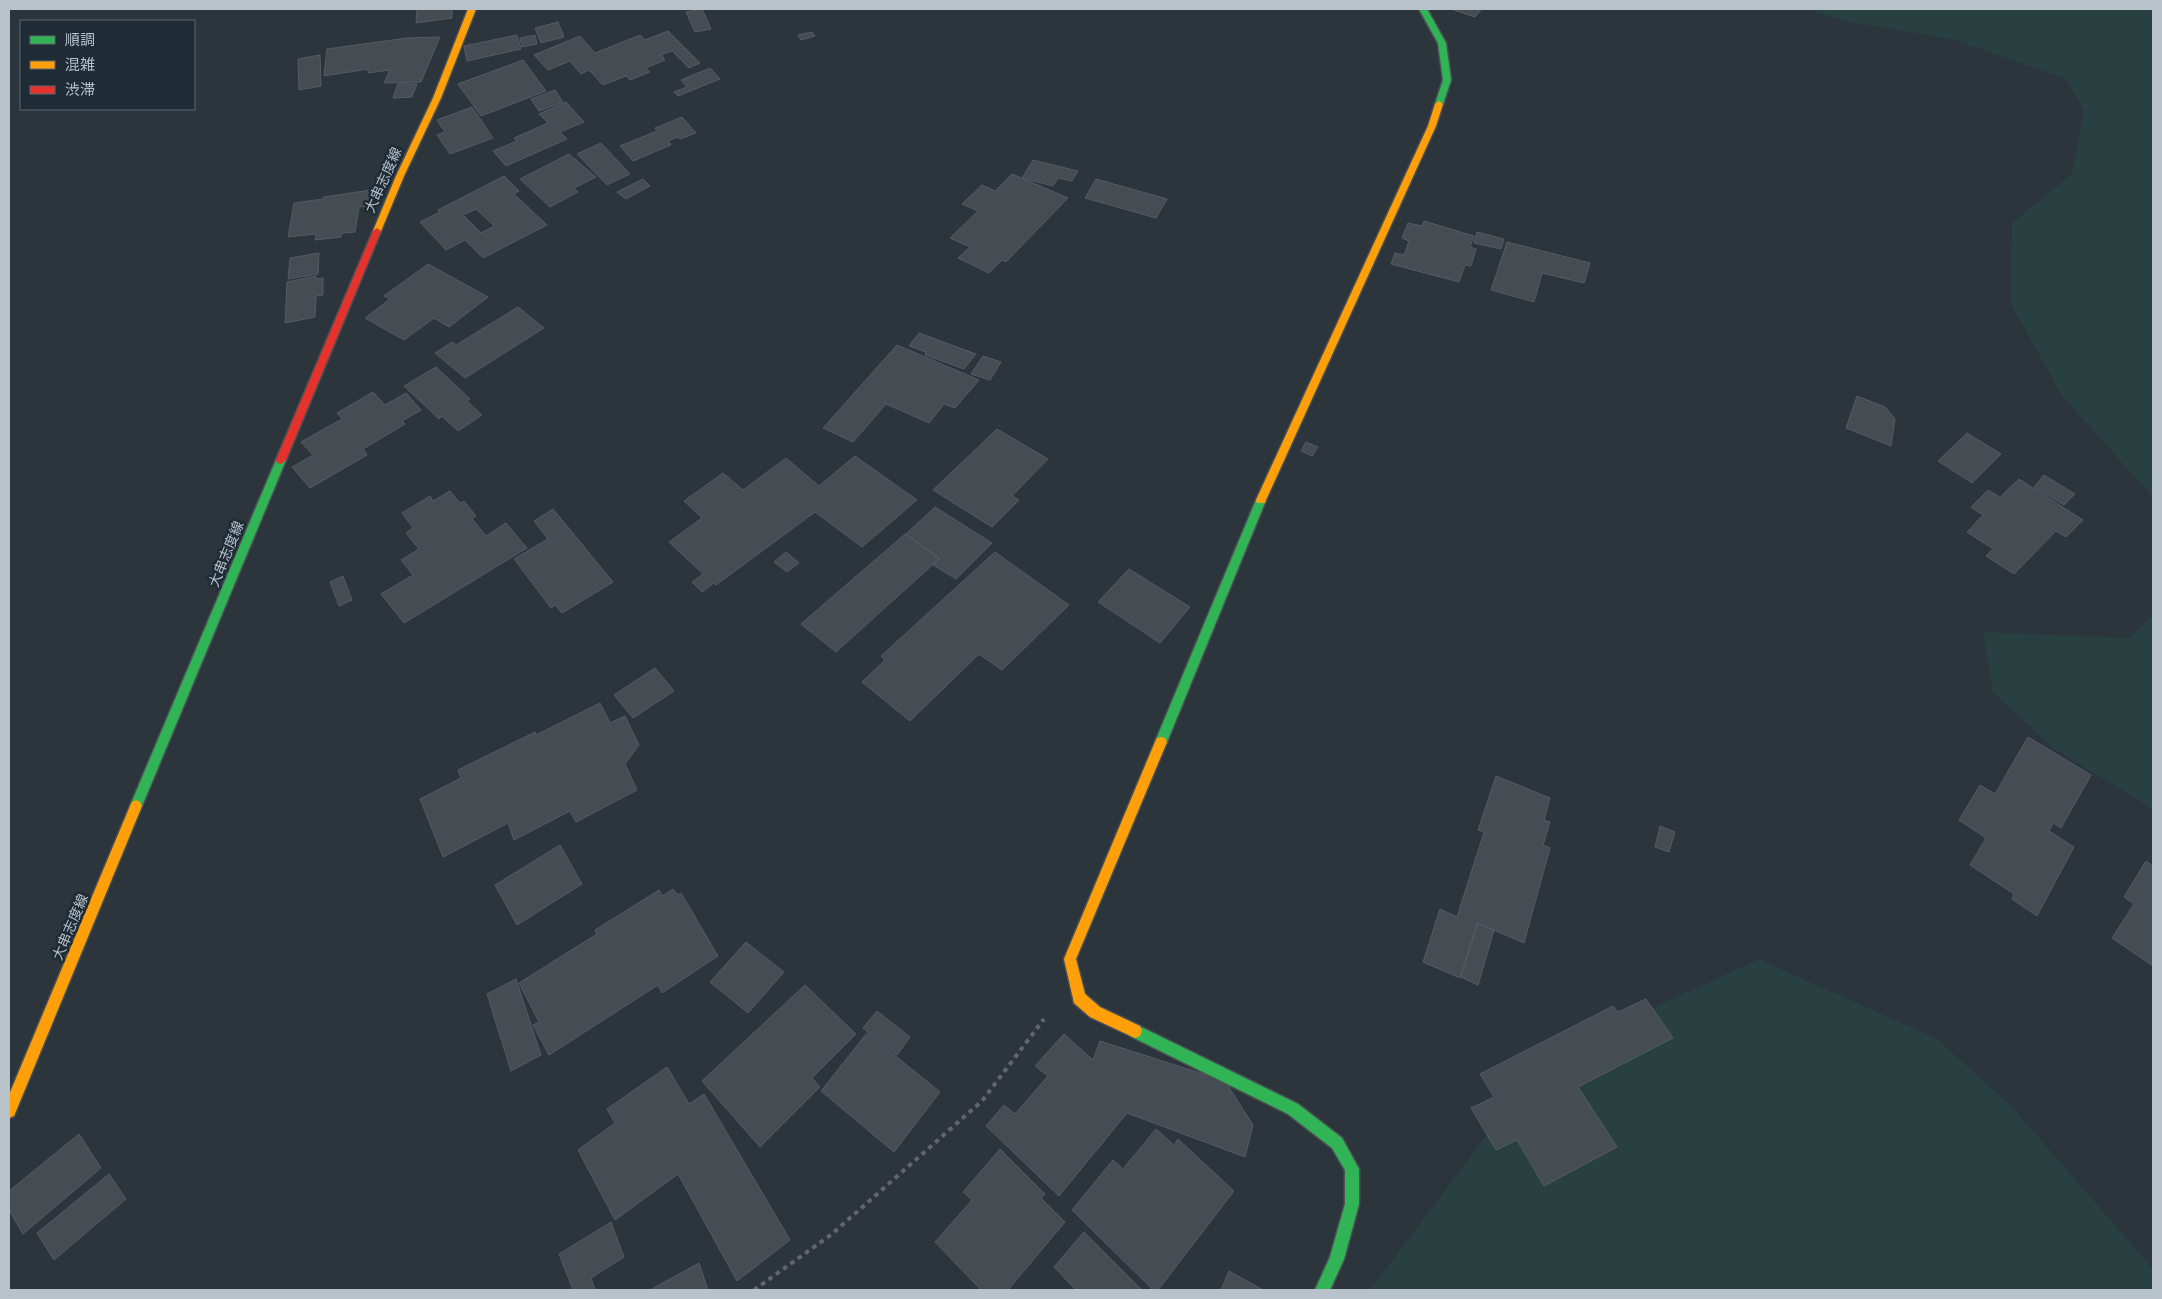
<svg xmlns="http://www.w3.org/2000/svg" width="2162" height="1299" viewBox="0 0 2162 1299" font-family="'Titillium Web','Noto Sans JP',sans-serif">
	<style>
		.green { fill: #294040 }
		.building { fill: #454d52; stroke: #545c63; fill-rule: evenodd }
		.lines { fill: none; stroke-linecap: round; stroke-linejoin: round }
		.fast-casing { stroke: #4a5155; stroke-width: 3 }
		.slow-casing { stroke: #4a5155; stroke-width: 3 }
		.jam-casing { stroke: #4a5155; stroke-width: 3 }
		.path { stroke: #60676c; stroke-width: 4; stroke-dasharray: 4.5 4.5; stroke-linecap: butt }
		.fast { fill: #30b455; fill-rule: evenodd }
		.slow { fill: #ff9f0a; fill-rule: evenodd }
		.jam { fill: #e5322d; fill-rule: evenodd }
		.labels { text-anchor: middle; stroke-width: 5; stroke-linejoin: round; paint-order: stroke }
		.street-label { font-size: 14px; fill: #b7c2cb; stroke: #1f2c36 }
	</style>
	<rect width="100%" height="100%" fill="#2c353b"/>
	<path class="green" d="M1807 9H2153V504L2152 496 2063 397 2011 304 2012 223 2072 174 2084 111 2066 79 1956 40 1845 21Z
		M2153 615V809L2053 748 1993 692 1983 632 2129 638Z
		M1759 959 1937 1039 2013 1108 2153 1269V1290H1370L1492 1128 1625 1021Z"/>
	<path class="building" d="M417 9H452V18L416 23Z
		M702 9 711 29 695 32 686 12Z
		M1451 9H1482L1475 17Z
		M558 22 564 37 541 43 535 28Z
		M668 31 700 63 689 68 672 51 661 55 665 60 646 68 650 72 630 80 626 76 603 85 589 70 581 74 570 61 548 70 534 55 580 36 595 53 640 35 645 40Z
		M812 32 815 36 801 40 798 35Z
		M517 35 521 49 467 61 464 46Z
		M535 35 537 44 522 47 520 38Z
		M440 37 421 82 384 83 390 70 368 73V69L324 76 327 49 407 38Z
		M320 55 321 86 299 90 298 59Z
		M523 60 546 91 481 116 458 84Z
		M710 68 720 79 678 96 674 92 687 87 681 80Z
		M398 84H417L412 97 393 98Z
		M555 90 563 102 539 111 531 99Z
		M566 102 584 122 560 132 567 139 506 166 493 151 517 141 514 138 548 123 539 114Z
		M472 107 493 138 450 154 437 135 445 132 437 120Z
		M682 117 696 133 680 139 678 137 668 141 671 145 633 161 620 146 657 131 655 128Z
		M601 143 630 174 607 185 577 154Z
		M569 154 596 177 574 188 578 192 550 207 520 179Z
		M1033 160 1078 171 1072 181 1058 178 1053 186 1022 178Z
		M1012 174 1068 198 1006 262 1002 260 989 273 958 258 970 247 950 238 978 211 962 204 982 185 995 191Z
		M504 176 519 191 514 194 547 225 483 258 465 240 446 250 420 222 440 212 438 210ZM476 209 494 226 481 233 463 215Z
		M643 179 650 186 626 199 617 192Z
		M1096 179 1167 199 1156 218 1085 198Z
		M377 189 369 206 359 207 355 232 342 233 341 237 315 240 316 234 288 237 294 203 323 199 324 197Z
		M1424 221 1474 236 1470 247 1476 249 1471 266 1465 265 1459 282 1391 264 1395 253 1404 255 1409 241 1402 238 1408 223 1422 226Z
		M1477 232 1504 239 1501 249 1474 243Z
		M1507 242 1590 263 1584 283 1542 273 1534 302 1491 290Z
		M319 253 318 274 288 279 290 258Z
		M428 264 488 297 449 327 434 318 404 340 365 318 390 299 384 296Z
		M316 276V279L323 278V295L316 296 315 317 285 323 287 282Z
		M518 307 544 328 465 378 435 353 452 342 456 345Z
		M919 333 976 354 964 369 925 355 926 352 909 346Z
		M897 345 979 380 955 408 944 404 929 423 886 404 853 442 823 428Z
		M983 356 1001 362 990 380 971 374Z
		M436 367 470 399 467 401 482 415 458 431 442 416 439 419 404 386Z
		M373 392 385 405 406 393 421 410 402 421 405 424 363 449 367 455 310 488 292 467 313 455 301 442 342 419 337 413Z
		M1857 396 1885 407 1895 419 1891 446 1846 428Z
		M997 429 1048 459 1012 496 1019 500 992 527 933 490Z
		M1967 433 2001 454 1972 483 1938 461Z
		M1306 442 1318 447 1312 456 1301 451Z
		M855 456 917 500 862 547 815 512 716 585 714 583 702 592 692 582 703 574 669 542 702 518 684 501 723 473 743 490 786 458 819 486Z
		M2044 475 2075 494 2064 505 2034 487Z
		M2019 479 2083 520 2066 537 2056 531 2014 574 1986 556 1993 549 1967 532 1983 515 1971 507 1988 490 2000 497Z
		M450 491 460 503 464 501 476 516 472 519 486 536 506 523 527 548 404 623 381 594 413 575 401 560 419 549 406 533 413 528 402 513 430 496 433 501Z
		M935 507 992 543 956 579 933 565 940 559 906 534Z
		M553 509 613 582 562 613 555 605 551 608 514 559 548 539 534 521Z
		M905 534 939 559 836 652 801 624Z
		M786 552 799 563 787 572 774 562Z
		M995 552 1069 605 1002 670 979 654 910 721 862 682 885 660 881 656Z
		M1129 569 1190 607 1160 643 1098 602Z
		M343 576 352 600 339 606 330 582Z
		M655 668 674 691 633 718 614 695Z
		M600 703 610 723 625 716 639 745 625 764 637 790 576 822 570 811 514 840 508 823 443 857 420 799 461 778 458 770 535 732 536 735Z
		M2028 737 2091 775 2061 828 2053 823 2049 831 2074 847 2037 916 2012 899 2014 894 1970 865 1986 838 1959 820 1980 785 1995 794Z
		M1496 776 1550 798 1544 820 1550 822 1543 845 1550 848 1524 943 1477 923 1460 978 1423 962 1440 909 1457 917 1484 832 1478 830Z
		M1660 826 1675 832 1669 852 1655 847Z
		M560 845 582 884 517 925 495 885Z
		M2146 861 2153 866V966L2112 938 2134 904 2124 897Z
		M673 889 678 895 681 893 718 956 662 993 658 985 549 1055 533 1025 539 1022 519 983 597 934 595 930 659 890 662 896Z
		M1478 923 1494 930 1478 985 1461 977Z
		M746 942 784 972 748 1013 710 982Z
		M516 979 541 1055 511 1071 487 994Z
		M805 985 856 1034 812 1078 820 1087 760 1147 702 1081Z
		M1646 999 1673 1038 1578 1087 1617 1147 1544 1186 1517 1140 1496 1150 1471 1108 1494 1097 1480 1074 1613 1006 1618 1012Z
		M877 1011 910 1037 897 1055 863 1028Z
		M867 1033 940 1092 894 1152 821 1091Z
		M1064 1034 1093 1060 1100 1041 1225 1081 1253 1125 1245 1157 1127 1113 1059 1196 986 1126 1004 1105 1015 1114 1048 1076 1035 1066Z
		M667 1067 689 1104 704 1094 790 1240 737 1281 678 1174 615 1220 578 1150 615 1123 607 1109Z
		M1156 1129 1174 1145 1178 1139 1234 1191 1158 1290H1153L1072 1210 1113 1160 1123 1169Z
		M79 1134 101 1168 23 1234 9 1210V1191Z
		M1000 1149 1045 1194 1041 1198 1065 1222 1008 1290H981L935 1242 972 1200 963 1192Z
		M109 1174 126 1199 54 1260 37 1233Z
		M611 1222 624 1257 591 1278 595 1290H573L559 1254Z
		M1084 1232 1142 1290H1076L1054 1267Z
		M699 1263 708 1290H650Z
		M1229 1271 1263 1290H1221Z"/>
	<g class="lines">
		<g class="fast-casing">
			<path id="fast" d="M1419 9H1427L1446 43 1451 80 1443 104 1439 107 1435 104 1443 80 1438 43Z
				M281 456 286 460 142 806 140 810 136 812 132 810 130 806 276 460Z
				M1261 496 1266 500 1167 742 1165 746 1161 747 1157 746 1155 742 1256 500Z
				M1135 1024 1298 1104 1342 1138 1359 1169V1204L1344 1259 1330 1290H1315L1330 1257 1345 1204V1170L1332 1148 1288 1114 1130 1036 1128 1031 1130 1026Z"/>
		</g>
		<g class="slow-casing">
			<path id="slow" d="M468 9H476L441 98 404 176 381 231 380 233H374L373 231 396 176 433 98Z
				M1439 101 1443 104 1436 126 1266 500 1265 503H1257L1256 500 1428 126 1435 104Z
				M1161 737 1165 738 1167 742 1076 959 1085 994 1100 1007 1140 1026 1142 1031 1140 1036 1135 1038 1090 1017 1074 1003 1064 959 1155 742 1157 738Z
				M136 800 140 802 142 806 14 1116 9 1118V1095L130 806 132 802Z"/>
		</g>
		<g class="jam-casing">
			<path id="jam" d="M377 228 381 231 286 460 281 464 277 463 276 460 373 231Z"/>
		</g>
		<path class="path" d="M754 1290 832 1234 982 1101 1044 1019"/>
		<use href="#fast" class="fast"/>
		<use href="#slow" class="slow"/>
		<use href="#jam" class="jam"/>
	</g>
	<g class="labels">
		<g class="street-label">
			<text transform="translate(383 180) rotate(-66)" y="5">大串志度線</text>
			<text transform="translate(226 554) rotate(-68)" y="5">大串志度線</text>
			<text transform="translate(70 927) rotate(-67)" y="5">大串志度線</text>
		</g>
	</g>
	<rect width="2162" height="1299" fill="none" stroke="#b7c2cb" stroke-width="20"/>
	<rect x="20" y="20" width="175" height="90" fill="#1f2c36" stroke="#5c6872"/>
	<rect x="30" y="36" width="25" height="8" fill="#30b455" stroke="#5c6872"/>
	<text x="65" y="45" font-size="15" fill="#b7c2cb">順調</text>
	<rect x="30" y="61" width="25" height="8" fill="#ff9f0a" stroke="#5c6872"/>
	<text x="65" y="70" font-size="15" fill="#b7c2cb">混雑</text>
	<rect x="30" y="86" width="25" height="8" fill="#e5322d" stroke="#5c6872"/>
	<text x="65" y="95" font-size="15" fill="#b7c2cb">渋滞</text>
</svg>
